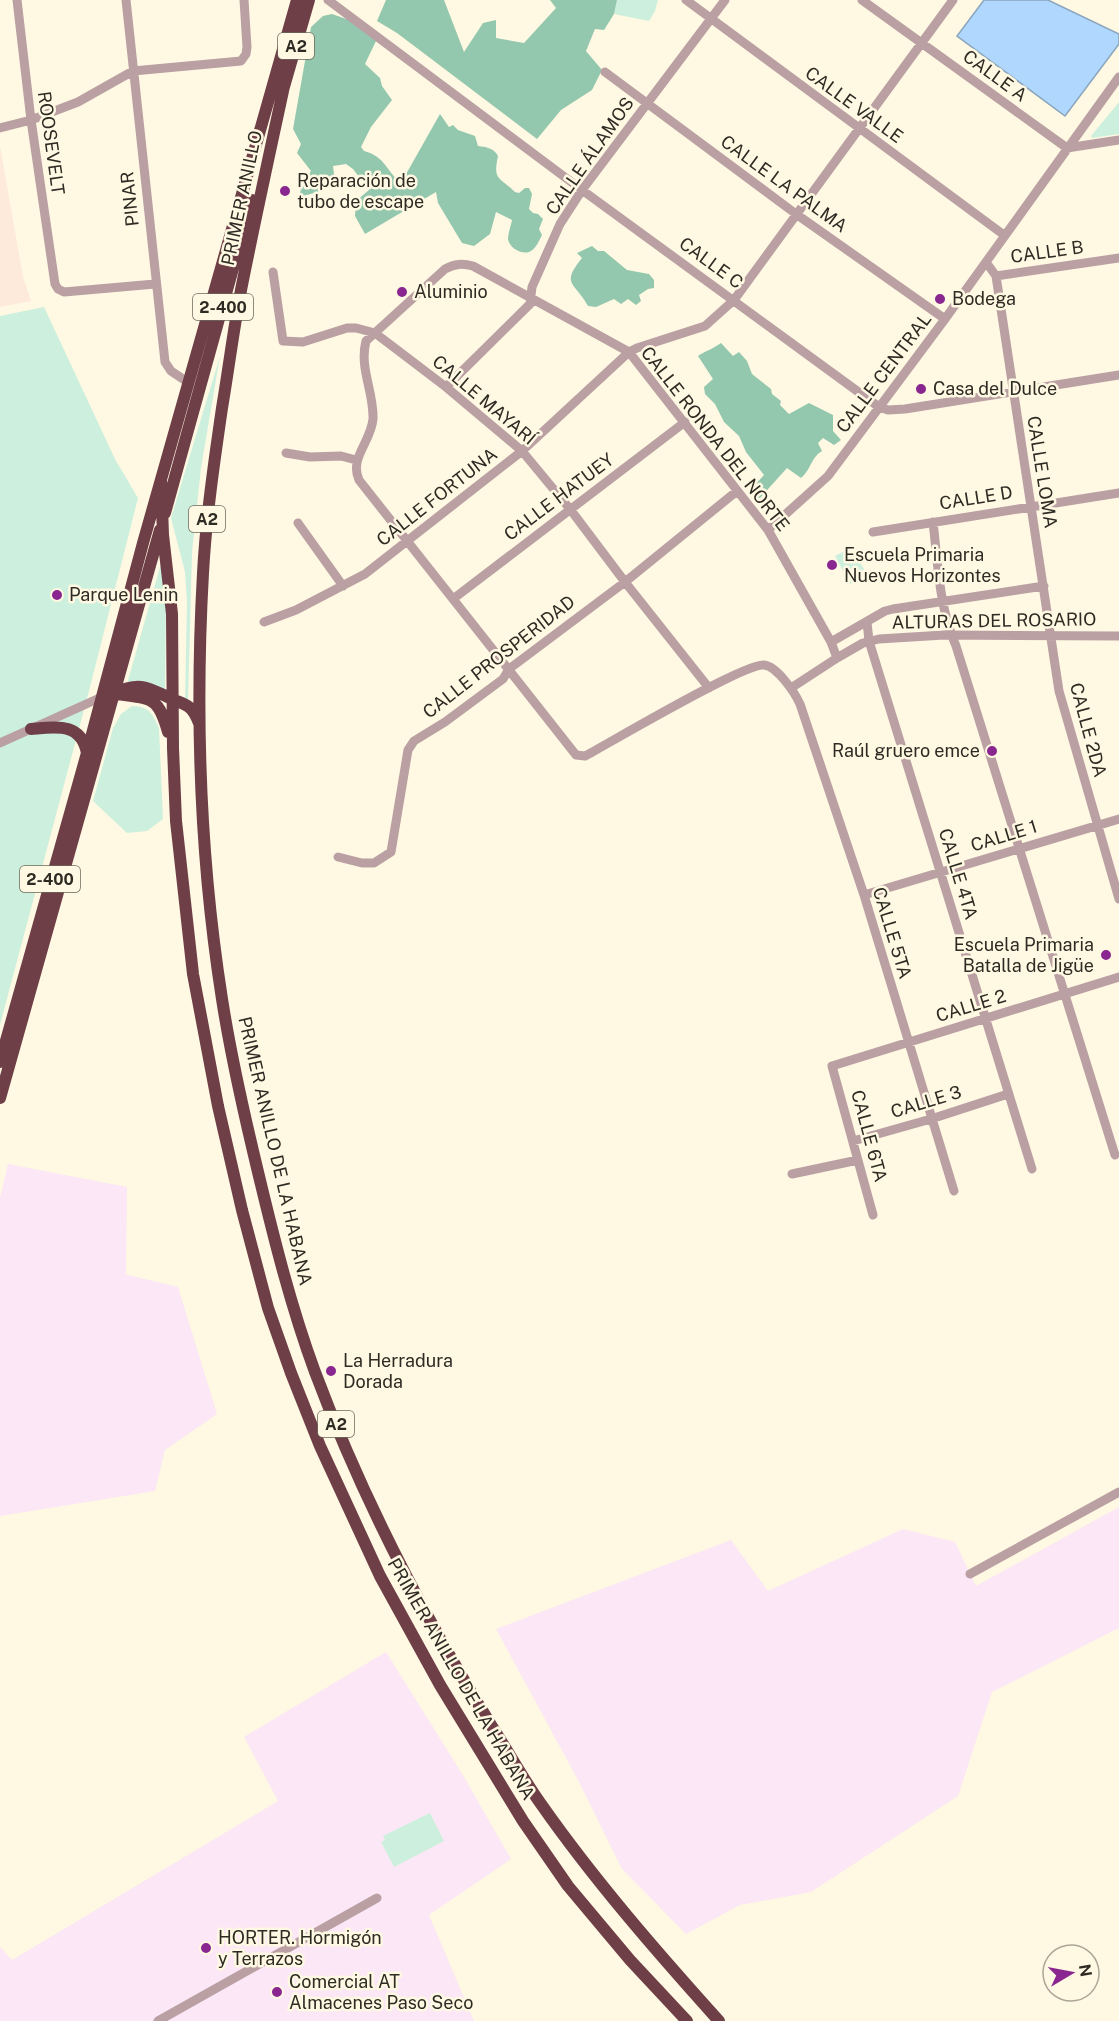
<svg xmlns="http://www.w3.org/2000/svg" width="1119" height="2021" viewBox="0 0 1119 2021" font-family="'Public Sans',sans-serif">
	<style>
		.commercial { fill: #feeada }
		.industrial { fill: #fbe7f6 }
		.green { fill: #ccf0dd }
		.forest { fill: #93c8ae }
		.water { fill: #b0d8fe; stroke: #89a4bc; stroke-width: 1.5 }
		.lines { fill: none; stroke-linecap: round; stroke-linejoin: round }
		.minor { stroke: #baa0a3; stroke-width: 9 }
		.highway { stroke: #6f3f47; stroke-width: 12 }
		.poi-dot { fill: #89268f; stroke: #fff8e2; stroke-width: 2 }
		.labels { text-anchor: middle; stroke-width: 5; stroke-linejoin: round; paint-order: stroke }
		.shield { fill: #fff8e2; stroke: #6c685c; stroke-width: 1.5 }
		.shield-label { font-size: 16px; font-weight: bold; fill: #2d2b23 }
		.street-label { font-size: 18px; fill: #2d2b23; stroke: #fff8e2 }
		.poi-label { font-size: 18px; fill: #2d2b23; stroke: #fff8e2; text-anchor: start }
	</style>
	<rect width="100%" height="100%" fill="#fff8e2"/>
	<path class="commercial" d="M0 146 23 277 31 301 0 307Z"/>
	<path class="industrial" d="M8 1164 127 1187 126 1274H124L178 1287 217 1414 165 1450 155 1491 0 1516V1198Z
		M1119 1507V1628L992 1692 958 1796 811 1892 740 1905 686 1934 622 1869 578 1780 496 1629 731 1540 768 1591 903 1529 955 1542 976 1586Z
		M386 1652 464 1777 511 1859 429 1915 474 2021H0V1947L12 1960 278 1801 244 1737Z"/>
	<path class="green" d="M617 0H658L655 11 649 21 614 14Z
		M1119 102V134L1092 138 1091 136Z
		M44 307 115 459 138 498 89 691 0 1025V316Z
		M220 356 201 468 192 552 188 700 185 701 187 602 185 572 171 518Z
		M852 547 867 575 850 584 835 556Z
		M160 567H163L166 605 165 689 162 690 127 684Z
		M132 706C150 707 152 713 159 728L163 819 147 831 127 833 93 801 113 728 121 714Z
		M430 1813 444 1841 394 1867 381 1842 385 1840 383 1836Z"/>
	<path class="forest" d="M386 0H444L464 52 483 23 496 20V38L524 43 556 8 550 0H617L614 14 604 30 595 29 586 51 602 70 592 90 561 110 537 139 397 33 377 21Z
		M332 14 352 21 376 41 365 64 380 78 382 86 392 100 371 127 361 147 364 151C386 157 386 171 401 183L440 114 449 127 453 125 458 130 475 136 478 146C486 147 494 148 498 156 493 180 498 176 515 192L519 193 525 188H529L532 194 529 209 533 213 538 214 543 219 539 229 542 235C539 241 536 248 531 251 523 256 509 248 508 239 508 233 511 226 512 220L496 212 490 234 474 246 462 243 438 203 436 192 365 234 355 216 356 201 369 190 353 169 346 164 333 166 335 182 318 192 303 196 300 194 301 188 311 171 297 153 301 144 293 129 311 27 323 16Z
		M592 246 598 251H604L627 270 649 274 654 280V288L648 289 639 295 641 301 636 305 628 299 621 304 614 299 596 307 588 306C575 282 560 285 582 258L577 253Z
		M721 343 733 356 739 352 747 361 752 374 771 389 772 394 781 401 780 405 789 414 809 403 833 415V431L841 440 834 445 823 438 818 443 822 451C811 457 811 470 801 478L787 468 760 498 755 497 752 488 764 475 746 452 739 436 724 422 715 404 705 394 704 387 713 379 698 356C705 351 713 349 721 343Z"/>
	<path class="water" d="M984 0H1048L1119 34V44L1065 116 957 36Z"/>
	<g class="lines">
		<path class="minor" d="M17 0 31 120 55 284 58 289 64 292 155 284
			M126 0 165 362 171 371 189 383
			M328 0 582 190 879 407 888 410 905 409 1119 375
			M686 0 1004 235
			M862 0 1067 148 1119 140
			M605 72 796 214 945 319
			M0 128 31 120 78 102 133 71 241 61 246 54 247 47 244 0
			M986 262 996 276 1119 258
			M273 272 283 341 303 342 347 328H356L375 333 446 387 522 451 570 509 625 582 709 688
			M996 276 1059 691 1119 899
			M446 387 530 304 532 287 560 224 582 190 725 0
			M286 453 310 457 341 456 356 460
			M933 522C938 564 939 607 956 646 1008 816 1063 985 1115 1155
			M298 523 343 586
			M768 530 828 476 945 319 1119 77
			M873 532 1119 493
			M453 599 685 422
			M264 622 296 610 365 574 522 451 629 352 637 348 705 326 734 300 953 0
			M867 622 869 641 1032 1169
			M831 642 885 611 893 609 1044 586
			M837 658 831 642 768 530 629 352 473 266C462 263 455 264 445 269L366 341C359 368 374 392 373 419 371 442 349 458 359 480L576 755 585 756C611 742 746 662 764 665 777 666 795 693 800 704L864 895 954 1191
			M791 688 837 658 863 643 879 639 944 635 1119 636
			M0 743 104 696
			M338 857 362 863H374L391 852 408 750 414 741 445 722 503 679 509 669 625 582 737 491
			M864 895 1119 819
			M853 1141 931 1119 1008 1094
			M792 1174 858 1160
			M873 1215 832 1066 1119 977
			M970 1574 1119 1492
			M158 2021 377 1898"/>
		<path class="highway" d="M283 91C269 156 255 220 242 285 234 325 229 367 222 408 214 463 206 518 203 573 195 715 200 859 222 999 231 1057 244 1114 258 1172 274 1239 291 1307 315 1372 361 1495 422 1613 491 1725 508 1751 523 1779 541 1804 595 1881 657 1952 719 2021
			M281 97 309 0
			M161 479 163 535 172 614 173 748 176 821 193 974 218 1106 242 1210 268 1308 291 1373 320 1446 380 1576 440 1685 523 1821 568 1886 630 1960 687 2021
			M165 513 252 200
			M114 693C141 681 148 688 172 699 188 706 192 705 199 723
			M117 694C152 699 158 696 168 732
			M31 729C56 727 81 722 87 753
			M0 1062 87 753 143 543 297 0
			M0 1098 160 530"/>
	</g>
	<g class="poi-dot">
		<circle cx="285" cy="191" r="6"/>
		<circle cx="402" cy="292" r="6"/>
		<circle cx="940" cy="299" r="6"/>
		<circle cx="921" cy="389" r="6"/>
		<circle cx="832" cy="565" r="6"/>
		<circle cx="57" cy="595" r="6"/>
		<circle cx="992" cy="751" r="6"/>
		<circle cx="1106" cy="955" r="6"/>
		<circle cx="331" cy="1371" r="6"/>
		<circle cx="206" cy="1948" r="6"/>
		<circle cx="277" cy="1992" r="6"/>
	</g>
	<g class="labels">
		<g class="shield">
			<rect x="278" y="33" width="36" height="26" rx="4.5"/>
			<rect x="193" y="294" width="60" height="26" rx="4.5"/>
			<rect x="189" y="506" width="36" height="26" rx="4.5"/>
			<rect x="20" y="866" width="60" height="26" rx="4.5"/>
			<rect x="318" y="1411" width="36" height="26" rx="4.5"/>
		</g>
		<g class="shield-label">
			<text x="296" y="52">A2</text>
			<text x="223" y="313">2-400</text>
			<text x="207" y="525">A2</text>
			<text x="50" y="885">2-400</text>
			<text x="336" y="1430">A2</text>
		</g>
		<g class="street-label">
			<text transform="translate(995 76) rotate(36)" y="6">CALLE A</text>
			<text transform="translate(854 105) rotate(36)" y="6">CALLE VALLE</text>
			<text transform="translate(51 143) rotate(82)" y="6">ROOSEVELT</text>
			<text transform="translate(590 156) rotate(-55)" y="6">CALLE ÁLAMOS</text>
			<text transform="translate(784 184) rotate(36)" y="6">CALLE LA PALMA</text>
			<text transform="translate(242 198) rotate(-78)" y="6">PRIMER ANILLO</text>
			<text transform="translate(130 199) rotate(-96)" y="6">PINAR</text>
			<text transform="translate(1047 252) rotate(-8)" y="6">CALLE B</text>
			<text transform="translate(711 263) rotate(36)" y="6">CALLE C</text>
			<text transform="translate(884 373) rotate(-53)" y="6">CALLE CENTRAL</text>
			<text transform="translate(484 400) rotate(40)" y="6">CALLE MAYARÍ</text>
			<text transform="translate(715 439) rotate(52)" y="6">CALLE RONDA DEL NORTE</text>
			<text transform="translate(1042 472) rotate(81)" y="6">CALLE LOMA</text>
			<text transform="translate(437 497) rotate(-38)" y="6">CALLE FORTUNA</text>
			<text transform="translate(559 497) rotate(-37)" y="6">CALLE HATUEY</text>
			<text transform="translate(976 498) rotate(-9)" y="6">CALLE D</text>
			<text transform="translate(994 621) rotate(-1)" y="6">ALTURAS DEL ROSARIO</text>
			<text transform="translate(499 657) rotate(-38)" y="6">CALLE PROSPERIDAD</text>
			<text transform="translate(1088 730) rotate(75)" y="6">CALLE 2DA</text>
			<text transform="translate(1004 836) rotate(-17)" y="6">CALLE 1</text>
			<text transform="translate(958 874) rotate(73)" y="6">CALLE 4TA</text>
			<text transform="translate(892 933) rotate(73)" y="6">CALLE 5TA</text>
			<text transform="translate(971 1006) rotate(-17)" y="6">CALLE 2</text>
			<text transform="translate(926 1102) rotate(-17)" y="6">CALLE 3</text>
			<text transform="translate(869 1136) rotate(75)" y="6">CALLE 6TA</text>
			<text transform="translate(275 1151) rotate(77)" y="6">PRIMER ANILLO DE LA HABANA</text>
			<text transform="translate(461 1679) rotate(60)" y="6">PRIMER ANILLO DE LA HABANA</text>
		</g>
		<g class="poi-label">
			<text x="297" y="187">Reparación de<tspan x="297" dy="21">tubo de escape</tspan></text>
			<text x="414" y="298">Aluminio</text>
			<text x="952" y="305">Bodega</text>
			<text x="933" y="395">Casa del Dulce</text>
			<text x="844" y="561">Escuela Primaria<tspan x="844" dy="21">Nuevos Horizontes</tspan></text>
			<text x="69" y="601">Parque Lenin</text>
			<text x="980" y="757" text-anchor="end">Raúl gruero emce</text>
			<text x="1094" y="951" text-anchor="end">Escuela Primaria<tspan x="1094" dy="21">Batalla de Jigüe</tspan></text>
			<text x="343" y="1367">La Herradura<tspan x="343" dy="21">Dorada</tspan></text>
			<text x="218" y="1944">HORTER. Hormigón<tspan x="218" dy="21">y Terrazos</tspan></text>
			<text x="289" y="1988">Comercial AT<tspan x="289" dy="21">Almacenes Paso Seco</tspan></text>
		</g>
	</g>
	<g transform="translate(1071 1973) rotate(80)"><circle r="28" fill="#fff8e2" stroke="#aba696" stroke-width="1.5"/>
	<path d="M0-4.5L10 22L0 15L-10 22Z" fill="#89268f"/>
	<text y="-9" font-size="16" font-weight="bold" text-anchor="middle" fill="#2d2b23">N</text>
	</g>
</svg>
